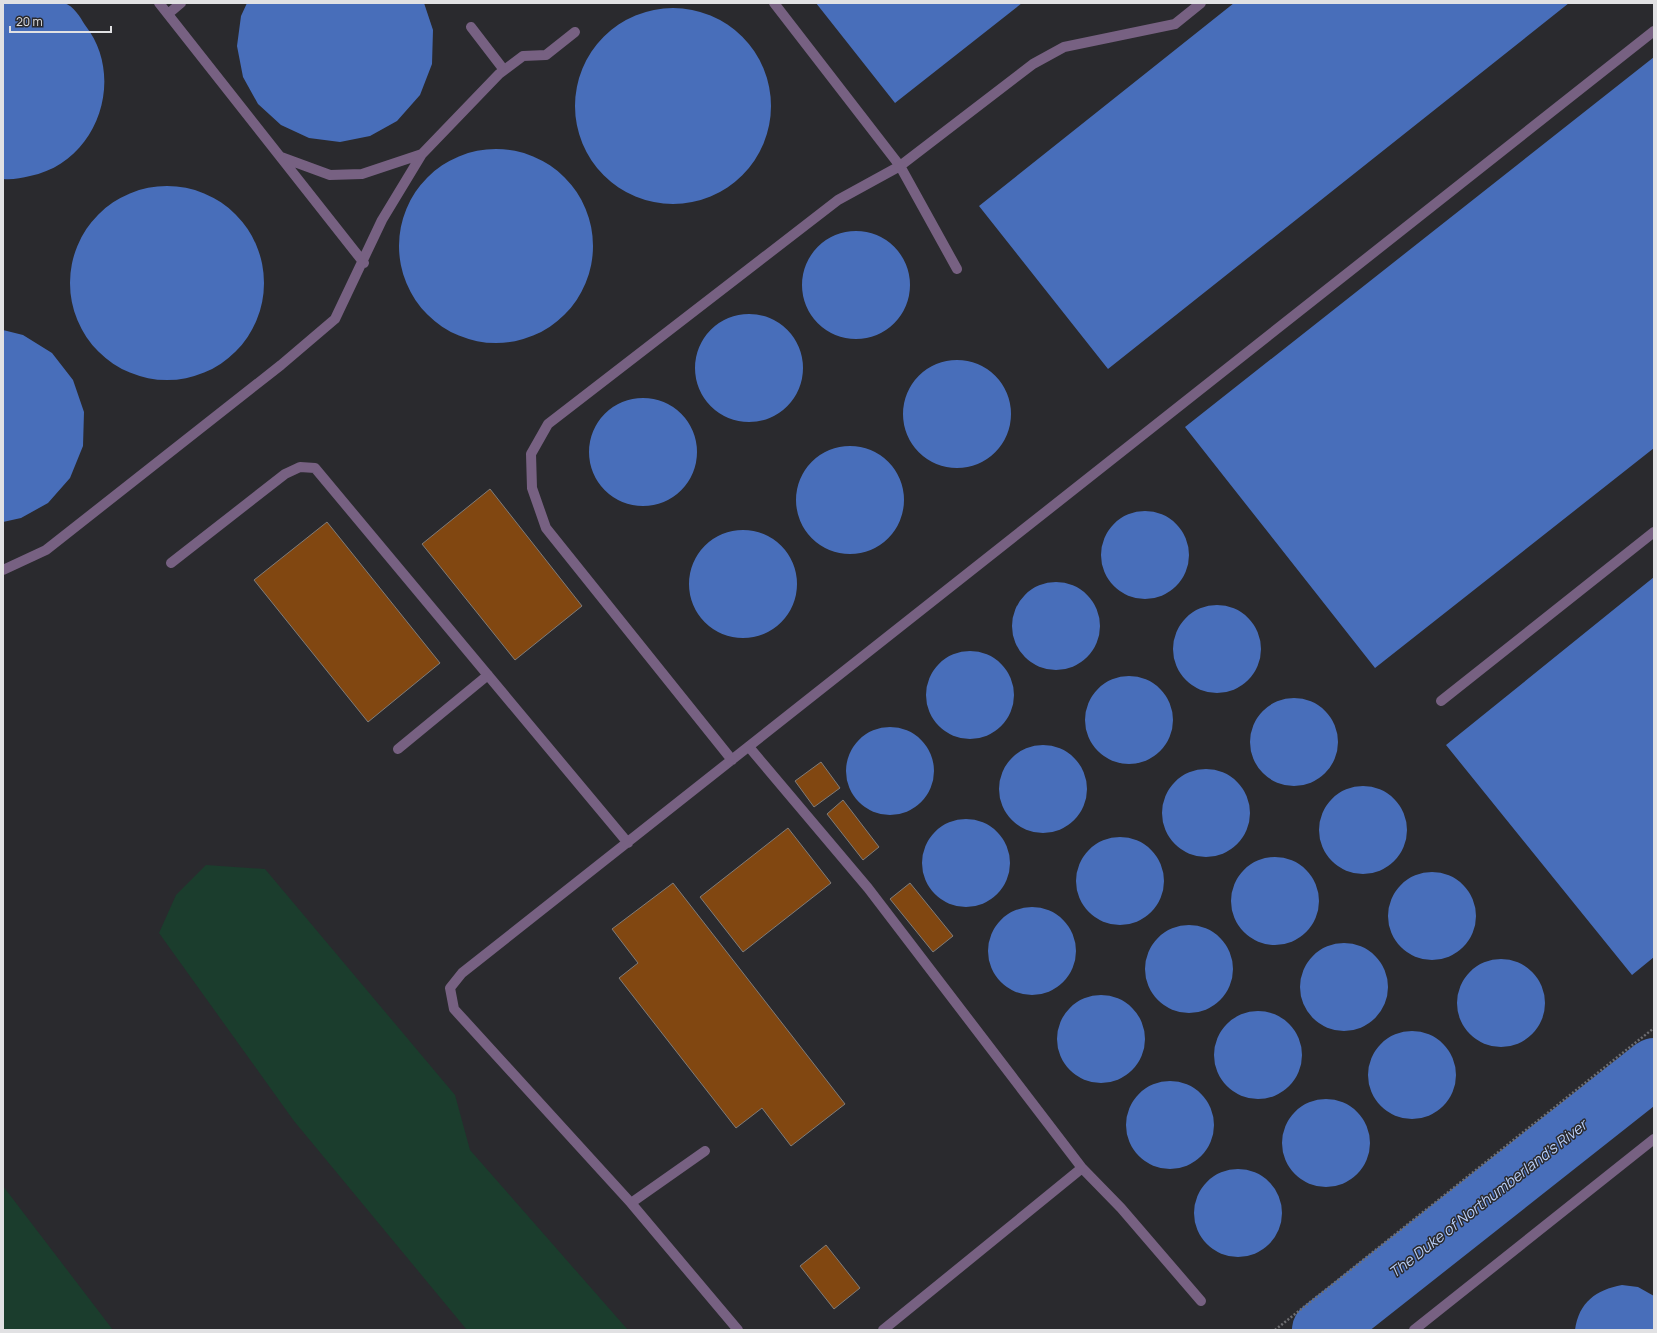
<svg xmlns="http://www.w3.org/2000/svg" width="1657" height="1333" viewBox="0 0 1657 1333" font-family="Manrope,sans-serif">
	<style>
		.green { fill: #1b3d2d }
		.water { fill: #486eba }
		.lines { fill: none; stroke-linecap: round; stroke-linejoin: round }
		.river { stroke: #486eba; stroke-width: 60 }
		.building { fill: #814711; stroke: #807c79 }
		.path { stroke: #6e6e71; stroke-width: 2.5; stroke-dasharray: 2 2; stroke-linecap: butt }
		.service { stroke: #776182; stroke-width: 10 }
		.labels { text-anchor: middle; stroke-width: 3; stroke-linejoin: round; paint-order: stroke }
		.water-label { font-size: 15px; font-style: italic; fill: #b9cff9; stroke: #2a2a2e }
	</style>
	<rect width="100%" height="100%" fill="#2a2a2e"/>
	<path class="green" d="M206 865 265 869 455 1095 470 1150 628 1330H467L294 1121 159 933 176 895Z
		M3 1186 113 1330H3Z"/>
	<path class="water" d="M3 3C18 3 34 3 49 3 53 3 60 2 64 3 74 6 80 17 85 25 127 78 97 163 30 176 21 178 12 180 3 179Z
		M247 3H424L433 30 432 64 420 95 397 121 370 136 340 142 309 138 281 125 258 104 243 77 237 46 241 16Z
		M816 3H1022L895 103Z
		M1234 3H1569L1108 369 979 206Z
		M575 106a98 98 0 1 1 196 0a98 98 0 1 1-196 0Z
		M1654 57V448L1375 668 1185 427Z
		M399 246a97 97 0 1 1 194 0a97 97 0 1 1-194 0Z
		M70 283a97 97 0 1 1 194 0a97 97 0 1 1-194 0Z
		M802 285a54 54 0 1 1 108 0a54 54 0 1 1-108 0Z
		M695 368a54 54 0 1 1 108 0a54 54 0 1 1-108 0Z
		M3 330 23 335 52 353 73 380 84 412 83 446 70 478 48 503 21 518 3 522Z
		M903 414a54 54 0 1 1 108 0a54 54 0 1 1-108 0Z
		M589 452a54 54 0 1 1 108 0a54 54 0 1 1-108 0Z
		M796 500a54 54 0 1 1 108 0a54 54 0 1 1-108 0Z
		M1101 555a44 44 0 1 1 88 0a44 44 0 1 1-88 0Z
		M689 584a54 54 0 1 1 108 0a54 54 0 1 1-108 0Z
		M1654 577V957L1632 975 1446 745Z
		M1012 626a44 44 0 1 1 88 0a44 44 0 1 1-88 0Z
		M1173 649a44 44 0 1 1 88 0a44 44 0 1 1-88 0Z
		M926 695a44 44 0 1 1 88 0a44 44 0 1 1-88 0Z
		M1085 720a44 44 0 1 1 88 0a44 44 0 1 1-88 0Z
		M1250 742a44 44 0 1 1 88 0a44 44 0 1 1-88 0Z
		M846 771a44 44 0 1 1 88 0a44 44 0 1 1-88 0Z
		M999 789a44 44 0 1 1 88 0a44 44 0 1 1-88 0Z
		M1162 813a44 44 0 1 1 88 0a44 44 0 1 1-88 0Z
		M1319 830a44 44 0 1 1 88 0a44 44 0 1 1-88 0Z
		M922 863a44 44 0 1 1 88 0a44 44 0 1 1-88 0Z
		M1076 881a44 44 0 1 1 88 0a44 44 0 1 1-88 0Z
		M1231 901a44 44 0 1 1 88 0a44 44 0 1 1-88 0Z
		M1388 916a44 44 0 1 1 88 0a44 44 0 1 1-88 0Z
		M988 951a44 44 0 1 1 88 0a44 44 0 1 1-88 0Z
		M1145 969a44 44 0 1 1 88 0a44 44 0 1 1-88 0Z
		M1300 987a44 44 0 1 1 88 0a44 44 0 1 1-88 0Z
		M1457 1003a44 44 0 1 1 88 0a44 44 0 1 1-88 0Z
		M1057 1039a44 44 0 1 1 88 0a44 44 0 1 1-88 0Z
		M1214 1055a44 44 0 1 1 88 0a44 44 0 1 1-88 0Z
		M1368 1075a44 44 0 1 1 88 0a44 44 0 1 1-88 0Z
		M1126 1125a44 44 0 1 1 88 0a44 44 0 1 1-88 0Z
		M1282 1143a44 44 0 1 1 88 0a44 44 0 1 1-88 0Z
		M1194 1213a44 44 0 1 1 88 0a44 44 0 1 1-88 0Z
		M1622 1285 1638 1287 1654 1296V1330H1575C1579 1302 1596 1290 1622 1285Z"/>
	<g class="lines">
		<path class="river" d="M1322 1330 1654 1068"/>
	</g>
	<path class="building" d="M490 489 582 606 515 660 422 544Z
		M327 522 440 663 368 722 254 580Z
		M821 762 840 788 814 807 795 781Z
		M843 800 879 847 863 860 827 814Z
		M788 828 831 883 743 952 700 897Z
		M673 883 845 1104 791 1146 762 1108 736 1128 619 978 638 963 612 929Z
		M910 883 953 936 933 952 890 899Z
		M826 1245 860 1288 834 1309 800 1266Z"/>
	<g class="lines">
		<path class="path" d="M1275 1330 1654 1028"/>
		<path class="service" d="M159 3 364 263
			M774 3 900 166 957 269
			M168 14 181 3
			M471 27 504 70
			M281 157 330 175 362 174 422 154 499 74 523 56 546 55 575 32
			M171 563 285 474 300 467 315 468 628 843
			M3 570 46 550 281 365 335 319 382 220 422 154
			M1441 701 1654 532
			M749 747 868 888 1082 1168 1121 1208 1201 1301
			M398 749 488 675
			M732 760 546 528 532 488 531 454 548 424 838 200 900 166 1033 64 1064 47 1175 24 1201 3
			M631 1203 705 1151
			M738 1330 631 1203 454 1009 450 988 462 973 1654 31
			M883 1330 1082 1168
			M1414 1330 1654 1139"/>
	</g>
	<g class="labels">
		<g class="water-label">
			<text transform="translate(1488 1199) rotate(-38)" y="5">The Duke of Northumberland's River</text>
		</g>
	</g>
	<rect width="1657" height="1333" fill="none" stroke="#e1e1e3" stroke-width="8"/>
	<path d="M10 26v6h101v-6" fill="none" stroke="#e1e1e3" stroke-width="2"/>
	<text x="16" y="26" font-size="12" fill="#e1e1e3" stroke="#2a2a2e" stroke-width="3" paint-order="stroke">20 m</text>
</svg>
